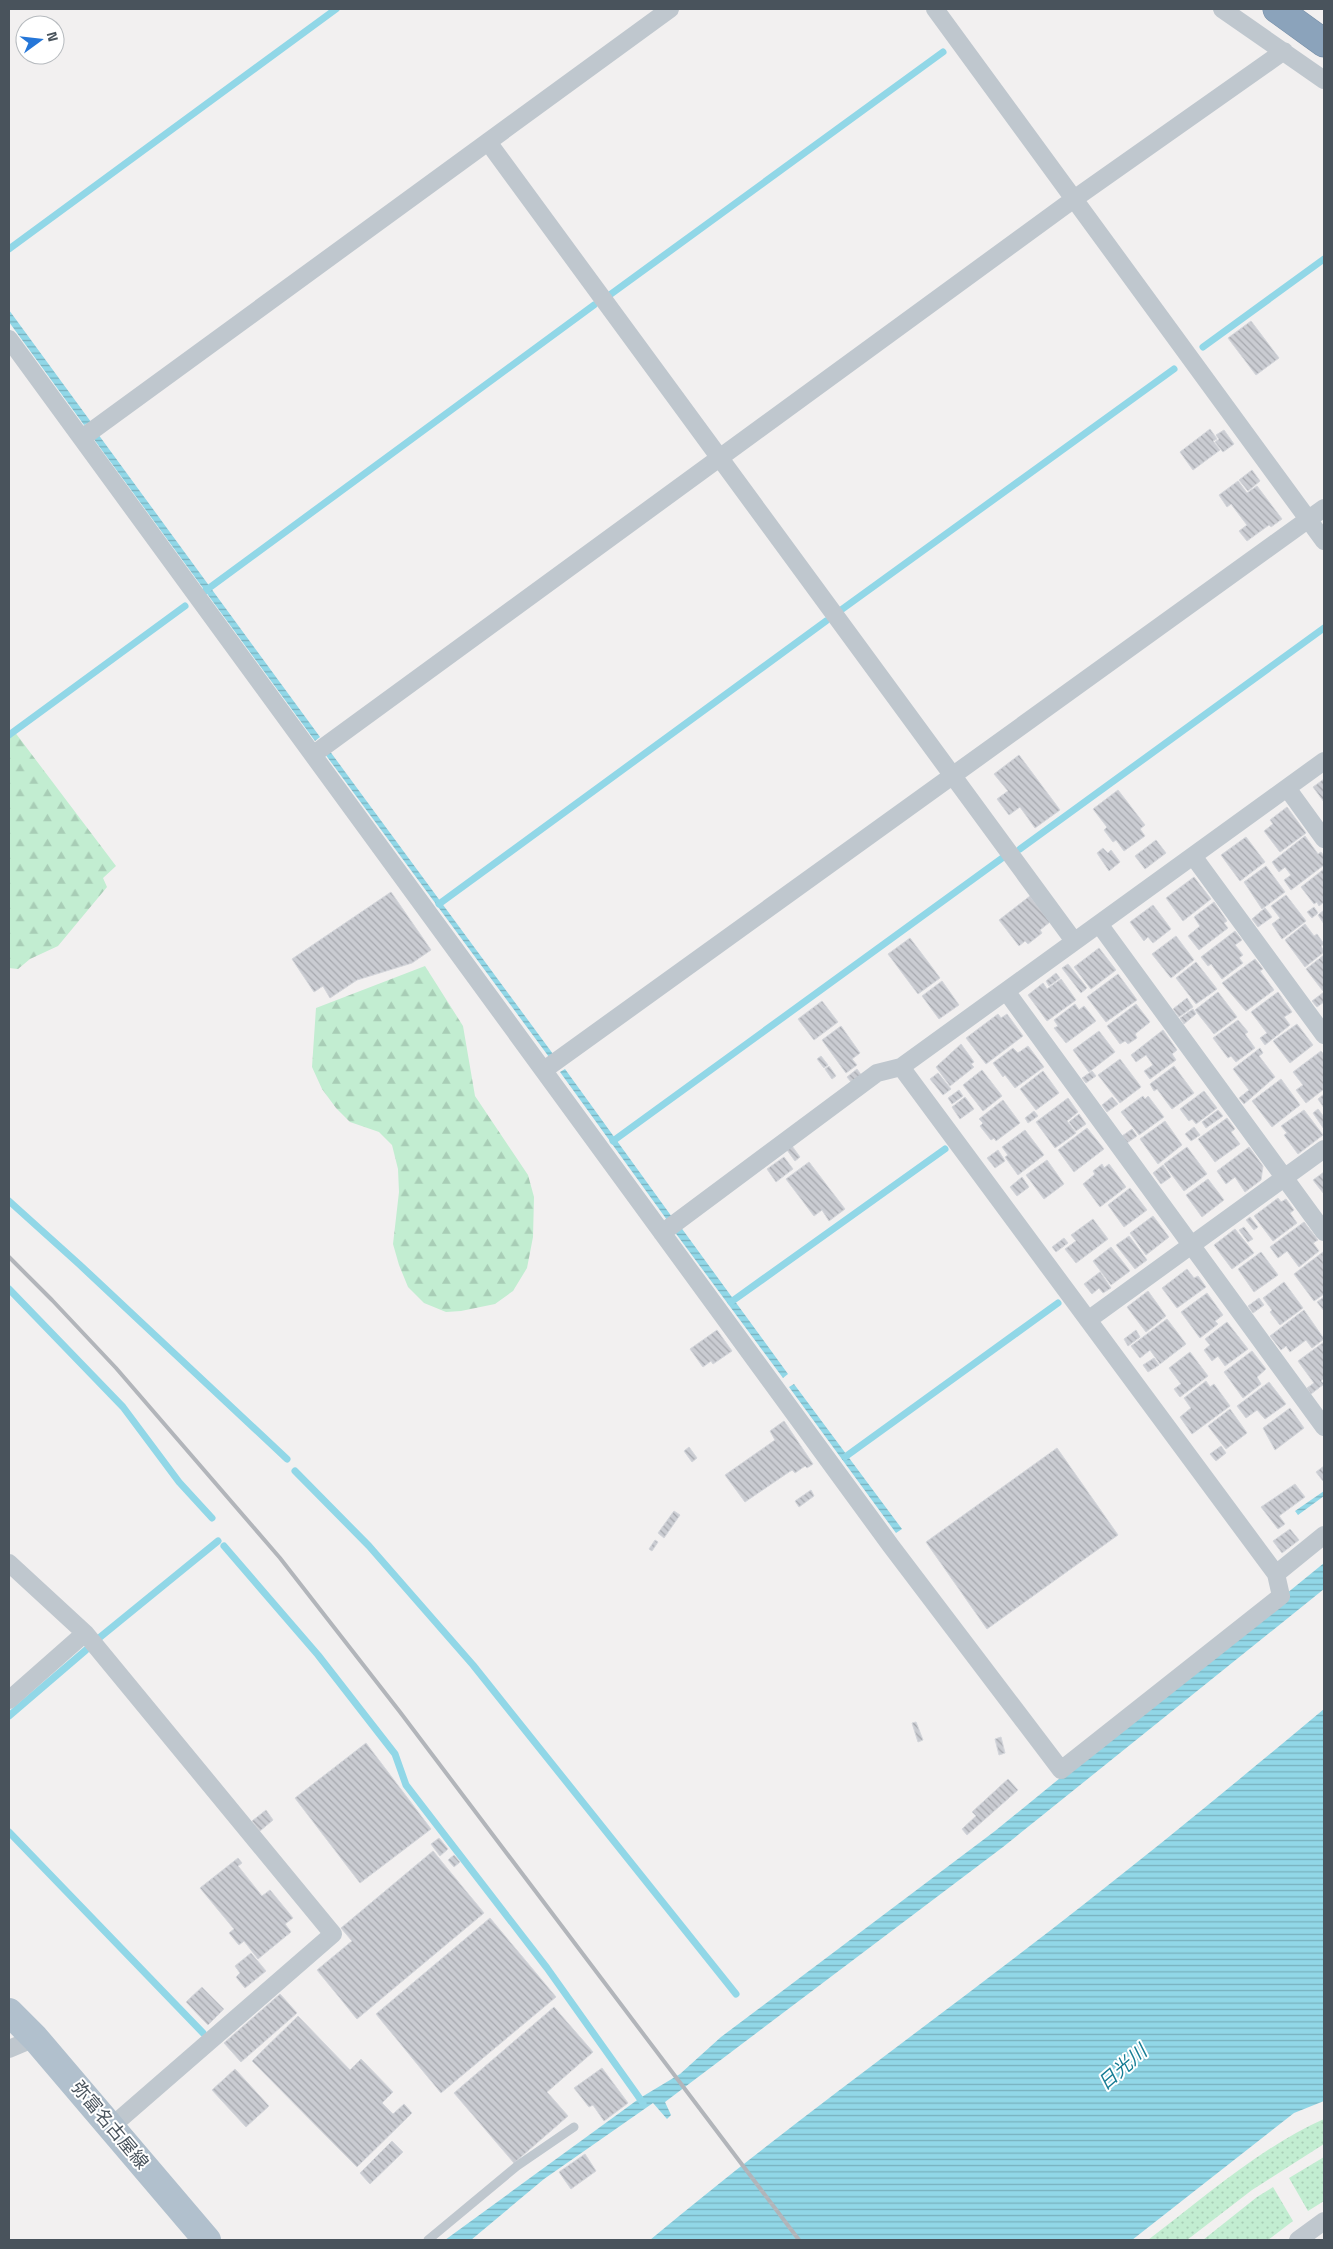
<svg xmlns="http://www.w3.org/2000/svg" width="1333" height="2249" viewBox="0 0 1333 2249" font-family="'Titillium Web','Noto Sans JP',sans-serif">
	<style>
		.grass { fill: url(#grass-dots) }
		.forest { fill: url(#forest-firs) }
		.water { fill: url(#water-rules) }
		.lines { fill: none; stroke-linecap: round; stroke-linejoin: round }
		.stream { stroke: #91d7e7; stroke-width: 7 }
		.building { fill: url(#building-back-hatch); stroke: #d4d6db }
		.motorway-casing { stroke: #768ea7; stroke-width: 29 }
		.service { stroke: #bfc7ce; stroke-width: 9 }
		.minor { stroke: #bfc7ce; stroke-width: 18 }
		.primary { stroke: #b1c0cd; stroke-width: 28 }
		.motorway { stroke: #8ba3bb; stroke-width: 28 }
		.rail { stroke: #b2b5ba; stroke-width: 4 }
		.labels { text-anchor: middle; stroke-width: 4; stroke-linejoin: round; paint-order: stroke }
		.street-label { font-size: 18px; fill: #49535c; stroke: #fff }
		.water-label { font-size: 19px; font-style: italic; fill: #157c94; stroke: #fff }
	</style>
	<defs>
		<pattern id="grass-dots" width="8" height="8" patternUnits="userSpaceOnUse" patternTransform="scale(1.25)"><rect width="8" height="8" fill="#c2edd1"/><path d="M2 2h.1M6 6h.1" fill="none" stroke="#a8cdb6" stroke-width="1.8" stroke-linecap="round"/></pattern>
		<pattern id="forest-firs" width="22" height="20" patternUnits="userSpaceOnUse" patternTransform="scale(1.25)"><rect width="22" height="20" fill="#c2edd1"/><path d="M5 1l3.5 6h-7zM16 11l3.5 6h-7z" fill="#a8cdb6"/></pattern>
		<pattern id="water-rules" width="6" height="5" patternUnits="userSpaceOnUse" patternTransform="scale(1.25)"><rect width="6" height="5" fill="#91d7e7"/><path d="M0 2.5h6" fill="none" stroke="#78b1be"/></pattern>
		<pattern id="building-back-hatch" width="6" height="6" patternUnits="userSpaceOnUse" patternTransform="scale(1.25)"><rect width="6" height="6" fill="#caccd2"/><path d="M-1 5l2 2M0 0l6 6M5-1l2 2" fill="none" stroke="#a6a8ae"/></pattern>
	</defs>
	<rect width="100%" height="100%" fill="#f2f0f0"/>
	<path class="grass" d="M1324 2119V2144L1252 2190 1187 2240H1148C1204 2198 1259 2148 1324 2119Z
		M1324 2157V2201L1308 2211 1289 2178Z
		M1273 2187 1293 2221 1268 2240H1203L1257 2197Z"/>
	<path class="forest" d="M14 731 116 866 103 878 107 887 58 946 30 959 18 969 9 968V735Z
		M425 966 463 1026 475 1096 528 1175 534 1197 533 1237 527 1268 513 1291 495 1304 461 1311 446 1312 424 1303 408 1287 399 1265 393 1244 399 1192 398 1169 392 1145 379 1132 350 1122 336 1108 322 1089 312 1067 316 1008Z"/>
	<path class="water" d="M9 310 91 422 84 425 9 322Z
		M98 434 320 737 315 741 93 438Z
		M329 750 553 1054 549 1057 325 754Z
		M565 1069 672 1217 667 1220 560 1072Z
		M680 1226 788 1374 783 1378 674 1231Z
		M794 1384 902 1529 896 1533 789 1387Z
		M1324 1491V1496L1298 1515 1295 1511Z
		M1324 1563V1589L1003 1847 665 2102 671 2115 667 2119 653 2103 544 2179 471 2240H445L640 2098 680 2074 721 2037 995 1831Z
		M1324 1709V2101L1294 2113 1132 2240H650C790 2123 940 2017 1083 1905 1165 1841 1245 1775 1324 1709Z"/>
	<g class="lines">
		<path class="stream" d="M9 249 336 9
			M611 294 943 52
			M1203 347 1324 259
			M205 591 594 305
			M841 610 1174 369
			M9 735 185 606
			M1020 849 1324 628
			M439 904 826 621
			M613 1141 1005 856
			M9 1201 80 1265 287 1459
			M9 1289 123 1407 179 1482 212 1518
			M731 1302 945 1149
			M845 1457 1058 1303
			M295 1471 369 1546 473 1665 736 1994
			M224 1546 318 1655 395 1754 406 1785 547 1968 643 2103
			M99 1638 218 1541
			M9 1716 86 1650
			M9 1832 203 2033"/>
	</g>
	<path class="building" d="M1251 321 1279 358 1256 375 1228 338Z
		M1210 429 1217 439 1213 441 1220 450 1193 470 1180 452Z
		M1224 430 1234 444 1223 452 1215 442 1219 439 1216 435Z
		M1252 470 1260 481 1248 491 1239 480Z
		M1238 481 1247 493 1257 486 1282 519 1271 527 1269 525 1247 541 1239 531 1247 525 1231 504 1227 507 1219 495Z
		M1019 755 1060 810 1035 828 1020 807 1009 815 997 799 1008 791 994 774Z
		M1324 779V802L1313 787Z
		M1118 790 1145 825 1140 829 1145 836 1124 851 1116 840 1113 842 1104 830 1107 827 1093 809Z
		M1287 807 1306 833 1280 852 1264 831 1273 824 1270 820Z
		M1305 836 1318 854 1321 852 1324 856V865L1291 890 1284 880 1291 875 1285 867 1279 872 1272 862Z
		M1246 837 1265 862 1240 881 1221 855Z
		M1156 840 1166 853 1145 869 1135 856Z
		M1103 848 1108 853 1111 850 1120 862 1109 871 1097 853Z
		M1266 866 1285 892 1262 909 1244 882Z
		M1324 869V902L1319 906 1317 902 1314 904 1301 887Z
		M1194 877 1211 899 1183 921 1166 898Z
		M391 892 431 950 412 963 357 980 330 998 323 986 314 992 292 959Z
		M1286 895 1306 921 1282 939 1272 924 1280 918 1271 906Z
		M1030 896 1050 922 1040 930 1042 933 1028 944 1025 941 1019 946 999 920Z
		M1214 902 1227 921 1224 923 1228 928 1199 950 1188 936 1200 926 1194 917Z
		M1153 905 1171 929 1153 943 1148 937 1144 941 1130 922Z
		M1314 907 1318 913 1312 918 1307 912Z
		M1265 908 1272 917 1258 927 1252 919Z
		M1324 910V924L1318 915Z
		M1305 924 1314 936 1317 934 1324 944 1321 946 1324 952 1305 967 1285 940Z
		M1235 931 1242 940 1235 945 1243 955 1239 958 1243 963 1222 979 1211 964 1208 966 1201 957Z
		M1176 936 1194 960 1171 978 1152 954Z
		M910 938 940 978 918 994 888 954Z
		M1099 948 1116 970 1091 989 1074 967Z
		M1324 955V990L1323 991 1306 969Z
		M1255 959 1263 969 1260 971 1274 990 1246 1011 1222 983Z
		M1196 962 1217 989 1196 1004 1176 978Z
		M1068 964 1087 988 1081 993 1062 968Z
		M1056 973 1060 978 1049 986 1046 981Z
		M1118 974 1137 1000 1106 1022 1087 997Z
		M1061 979 1076 1000 1047 1021 1028 995 1043 983 1047 989Z
		M942 981 959 1005 939 1019 922 996Z
		M1218 992 1237 1017 1214 1034 1195 1010Z
		M1278 992 1292 1012 1284 1017 1290 1025 1265 1045 1260 1038 1267 1033 1251 1012Z
		M1324 992V1002L1317 1007 1312 1001Z
		M1187 998 1193 1007 1179 1017 1173 1009Z
		M822 1001 838 1022 814 1040 798 1019Z
		M1075 1004 1079 1010 1084 1006 1096 1021 1066 1043 1054 1028 1058 1026 1054 1020Z
		M1136 1004 1150 1022 1135 1034 1137 1038 1128 1044 1125 1041 1120 1044 1107 1026Z
		M1193 1009 1196 1014 1184 1024 1180 1018Z
		M998 1014 1001 1018 1007 1014 1023 1036 986 1064 966 1038Z
		M1238 1020 1248 1032 1245 1034 1255 1048 1236 1062 1231 1056 1228 1058 1213 1038Z
		M1297 1024 1313 1045 1290 1063 1273 1041Z
		M841 1026 860 1053 852 1059 857 1065 846 1073 822 1040Z
		M1163 1030 1177 1050 1172 1054 1176 1060 1150 1079 1144 1071 1153 1065 1146 1055 1136 1062 1131 1055Z
		M1099 1031 1115 1052 1089 1072 1073 1050Z
		M961 1044 974 1062 971 1064 974 1067 950 1086 936 1067Z
		M1028 1046 1044 1067 1015 1088 1005 1075 1003 1077 993 1063 1013 1048 1018 1053Z
		M1260 1048 1263 1053 1259 1056 1275 1077 1244 1104 1239 1098 1249 1090 1233 1069Z
		M1321 1051 1324 1055V1089L1306 1103 1296 1090 1303 1085 1293 1072Z
		M821 1056 828 1065 824 1068 817 1059Z
		M1120 1059 1141 1087 1120 1103 1098 1075Z
		M829 1066 836 1076 832 1079 825 1069Z
		M1174 1066 1194 1093 1172 1109 1157 1089 1154 1091 1150 1084Z
		M857 1069 862 1076 852 1083 847 1077Z
		M982 1070 1002 1096 983 1111 963 1085Z
		M1043 1071 1059 1093 1036 1110 1020 1089Z
		M1092 1071 1096 1076 1086 1083 1082 1078Z
		M938 1073 951 1089 943 1095 930 1079Z
		M1281 1079 1300 1105 1272 1127 1252 1101Z
		M959 1090 963 1096 952 1104 948 1098Z
		M1204 1091 1217 1108 1196 1124 1192 1119 1189 1121 1180 1109Z
		M1324 1094V1108L1318 1099Z
		M1143 1096 1145 1099 1148 1096 1164 1117 1139 1135 1121 1112Z
		M965 1097 974 1109 960 1119 952 1107Z
		M1112 1097 1118 1104 1107 1112 1102 1105Z
		M1068 1098 1078 1112 1067 1121 1076 1133 1055 1148 1036 1122Z
		M1003 1100 1020 1123 996 1141 994 1138 991 1140 980 1126 983 1123 979 1119Z
		M1318 1109 1324 1117V1129L1313 1113Z
		M1218 1110 1223 1116 1206 1128 1202 1122Z
		M1304 1110 1323 1135 1298 1154 1284 1135 1287 1133 1281 1126Z
		M1034 1111 1038 1116 1028 1123 1025 1118Z
		M1079 1114 1086 1124 1076 1131 1069 1122Z
		M1227 1118 1235 1129 1231 1132 1240 1144 1215 1162 1198 1139Z
		M1165 1121 1182 1145 1158 1164 1140 1139Z
		M1194 1127 1200 1135 1191 1141 1185 1134Z
		M1087 1128 1104 1149 1074 1172 1058 1150Z
		M1132 1129 1137 1136 1127 1143 1122 1136Z
		M1025 1130 1044 1155 1018 1175 1005 1157 1008 1155 1002 1147Z
		M792 1146 800 1157 795 1161 787 1150Z
		M1187 1147 1207 1174 1184 1191 1164 1164Z
		M1249 1147 1263 1166 1261 1180 1245 1192 1235 1177 1226 1184 1217 1171Z
		M998 1150 1005 1161 995 1168 987 1158Z
		M784 1157 793 1169 776 1182 767 1169Z
		M1047 1160 1064 1184 1044 1199 1026 1175Z
		M809 1162 845 1209 829 1221 822 1210 814 1216 786 1179Z
		M1102 1164 1104 1168 1109 1164 1126 1187 1100 1207 1083 1184 1095 1174 1093 1171Z
		M1163 1165 1171 1177 1161 1184 1153 1173Z
		M1324 1172V1194L1313 1180Z
		M1022 1177 1029 1187 1017 1196 1010 1187Z
		M1208 1179 1224 1200 1202 1217 1186 1195Z
		M1130 1188 1147 1210 1124 1227 1108 1205Z
		M1278 1198 1281 1202 1286 1199 1294 1210 1290 1213 1297 1223 1273 1241 1254 1216Z
		M1153 1216 1169 1237 1146 1255 1130 1233Z
		M1250 1217 1258 1227 1254 1230 1246 1220Z
		M1093 1219 1108 1239 1076 1263 1065 1249 1076 1241 1071 1235Z
		M1304 1222 1318 1240 1313 1243 1319 1251 1299 1267 1287 1251 1278 1258 1270 1247Z
		M1244 1227 1253 1239 1248 1242 1239 1230Z
		M1235 1229 1254 1253 1232 1269 1214 1245Z
		M1129 1236 1147 1260 1135 1269 1116 1245Z
		M1064 1238 1068 1243 1056 1252 1052 1247Z
		M1111 1247 1130 1271 1111 1285 1093 1261Z
		M1261 1252 1278 1275 1254 1292 1238 1269Z
		M1323 1252 1324 1294 1314 1301 1294 1274Z
		M1187 1269 1194 1278 1198 1276 1206 1287 1177 1308 1162 1288Z
		M1100 1272 1111 1288 1103 1293 1099 1288 1092 1294 1084 1284Z
		M1284 1282 1303 1308 1280 1325 1270 1312 1272 1310 1263 1298Z
		M1148 1291 1166 1316 1146 1332 1127 1307Z
		M1207 1293 1223 1315 1215 1321 1218 1324 1200 1338 1181 1312Z
		M1324 1297V1311L1317 1302Z
		M1259 1298 1264 1305 1253 1313 1248 1306Z
		M1304 1310 1324 1339 1312 1348 1306 1340 1290 1352 1286 1346 1281 1350 1270 1336Z
		M1167 1319 1186 1344 1160 1364 1150 1350 1140 1358 1131 1346Z
		M1227 1322 1248 1349 1225 1366 1218 1356 1212 1361 1204 1350 1210 1345 1205 1339Z
		M717 1330 732 1351 713 1364 711 1361 703 1367 690 1349Z
		M1136 1330 1140 1337 1128 1346 1124 1339Z
		M1324 1342V1378L1321 1381 1324 1384 1311 1394 1307 1388 1314 1383 1298 1361Z
		M1252 1351 1266 1369 1257 1377 1261 1384 1243 1398 1224 1372Z
		M1190 1352 1208 1376 1180 1397 1174 1389 1181 1384 1169 1368Z
		M1154 1358 1159 1365 1148 1372 1143 1365Z
		M1206 1381 1210 1387 1214 1384 1230 1406 1192 1434 1180 1417 1191 1408 1184 1398Z
		M1269 1382 1286 1404 1265 1419 1257 1410 1246 1418 1237 1406Z
		M1290 1408 1304 1428 1275 1450 1263 1428Z
		M1230 1409 1247 1433 1226 1449 1208 1426Z
		M784 1421 813 1464 807 1468 805 1466 795 1473 792 1470 745 1502 725 1475 775 1440 770 1431Z
		M1221 1446 1226 1453 1216 1461 1210 1454Z
		M689 1447 697 1458 692 1462 684 1451Z
		M1057 1448 1118 1535 987 1629 926 1542Z
		M1324 1466V1480L1323 1481 1316 1472Z
		M1295 1484 1305 1497 1279 1516 1285 1524 1278 1529 1261 1507Z
		M811 1490 814 1496 799 1507 795 1501Z
		M674 1511 680 1515 664 1538 658 1533Z
		M1290 1529 1299 1540 1282 1553 1273 1541Z
		M655 1540 658 1542 652 1551 649 1549Z
		M916 1722 923 1740 918 1742 912 1723Z
		M1001 1737 1005 1753 999 1755 995 1739Z
		M366 1743 431 1829 360 1883 295 1798Z
		M1008 1779 1018 1790 967 1835 962 1829 976 1816 972 1812Z
		M266 1810 273 1820 260 1831 252 1821Z
		M439 1838 448 1849 440 1856 431 1844Z
		M433 1851 484 1913 357 2019 317 1970 352 1941 341 1928Z
		M454 1855 460 1862 454 1867 448 1860Z
		M238 1858 242 1863 238 1866 262 1896 270 1890 293 1918 285 1924 291 1932 258 1959 244 1941 239 1945 229 1933 234 1929 200 1888Z
		M490 1918 556 1997 441 2093 376 2014Z
		M251 1953 266 1971 245 1988 236 1977 240 1973 235 1966Z
		M202 1987 224 2009 208 2025 186 2002Z
		M280 1994 297 2013 241 2062 224 2043Z
		M554 2007 593 2052 547 2092 568 2116 514 2163 454 2093Z
		M298 2016 350 2070 361 2059 393 2092 382 2103 393 2114 404 2104 412 2113 357 2167 252 2061Z
		M602 2068 628 2103 604 2121 593 2105 589 2107 574 2088Z
		M235 2069 269 2106 246 2127 212 2090Z
		M392 2141 403 2152 370 2184 360 2173Z
		M585 2154 596 2171 571 2189 559 2172Z"/>
	<g class="lines">
		<g class="motorway-casing">
			<path id="motorway" d="M1277 9 1324 43"/>
		</g>
		<path class="service" d="M428 2240 517 2166 574 2127"/>
		<path class="minor" d="M935 9 1324 541
			M1222 9 1324 80
			M488 142 1074 941
			M9 339 891 1546 1061 1770 1281 1596 1276 1574
			M82 438 670 9
			M314 754 1074 199 1284 51
			M1324 761 901 1067 1276 1574 1324 1535
			M1287 788 1324 839
			M1193 856 1324 1035
			M1099 924 1324 1232
			M1006 991 1324 1427
			M544 1070 1324 508
			M662 1233 877 1073 901 1067
			M1088 1320 1324 1149
			M9 1563 85 1633 333 1934 112 2126
			M9 1700 85 1633
			M9 2049 35 2038
			M1298 2240 1324 2221"/>
		<path class="primary" d="M9 2012 35 2038 207 2240"/>
		<use href="#motorway" class="motorway"/>
		<path class="rail" d="M9 1257 52 1300 116 1368 280 1558 400 1712 799 2240"/>
	</g>
	<g class="labels">
		<g class="street-label">
			<text transform="translate(110 2125) rotate(50)" y="6">弥富名古屋線</text>
		</g>
		<g class="water-label">
			<text transform="translate(1122 2067) rotate(-41)" y="7">日光川</text>
		</g>
	</g>
	<rect width="1333" height="2249" fill="none" stroke="#49535c" stroke-width="20"/>
	<g transform="translate(40 40) rotate(75)"><circle r="24" fill="#ffffff" stroke="#b6babe"/>
	<path d="M0-4L9 19L0 12L-9 19Z" fill="#2576d8"/>
	<text y="-8" font-size="14" font-weight="bold" text-anchor="middle" fill="#49535c">N</text>
	</g>
</svg>
